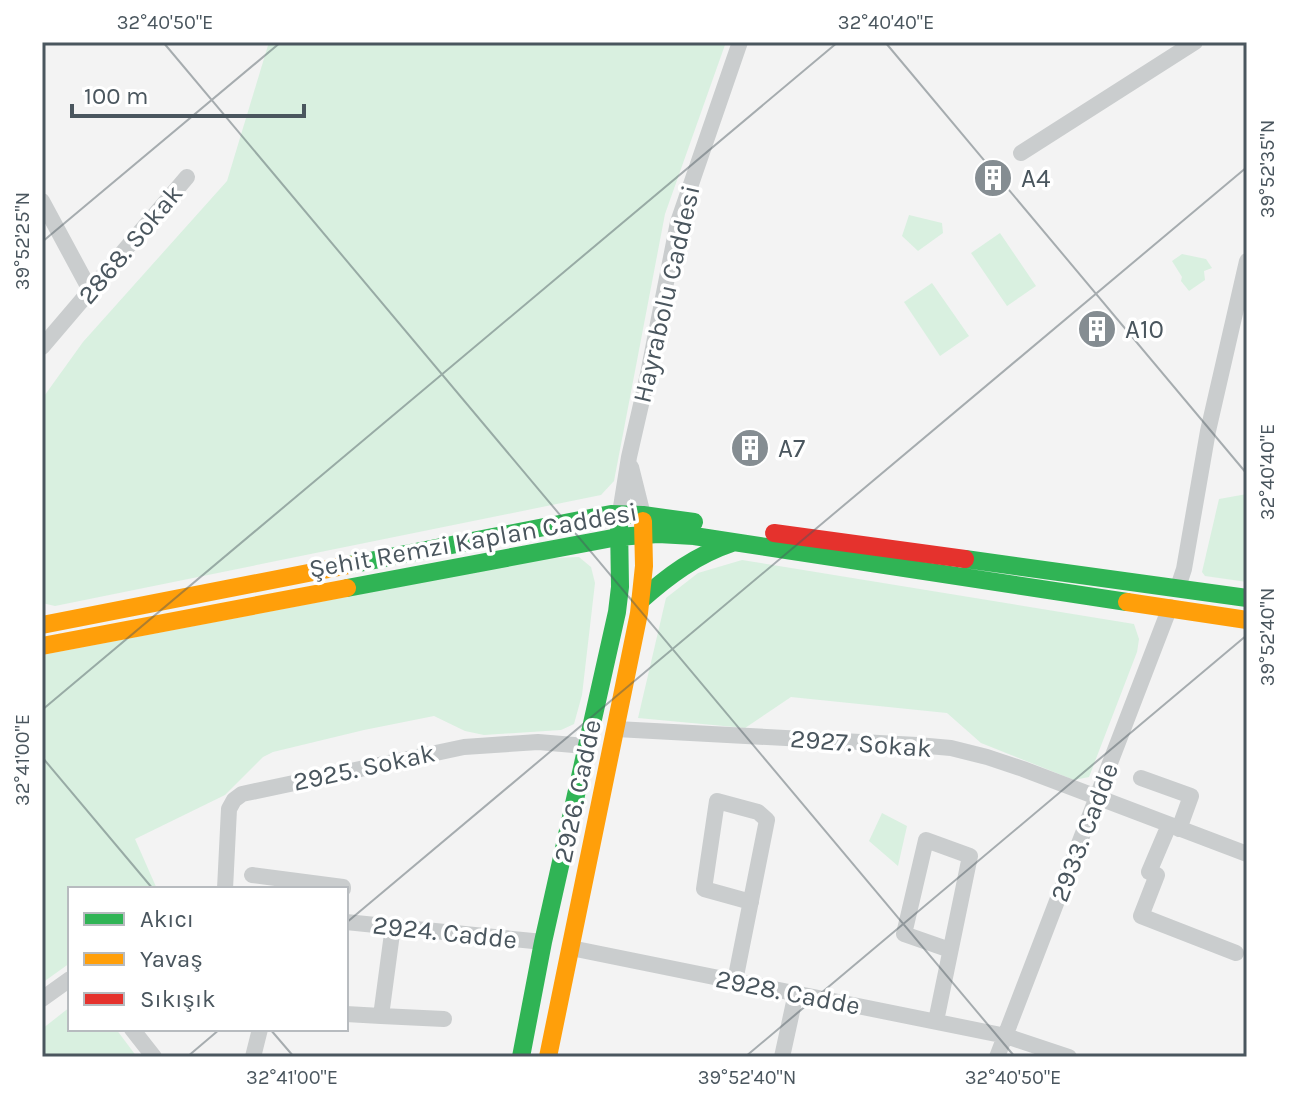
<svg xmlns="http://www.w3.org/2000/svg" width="1289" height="1099" viewBox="0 0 1289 1099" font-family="Karla,sans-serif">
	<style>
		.green { fill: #d9f0e0 }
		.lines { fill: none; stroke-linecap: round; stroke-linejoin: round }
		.street { stroke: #cacdce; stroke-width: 16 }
		.fast { stroke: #30b455; stroke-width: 18 }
		.slow { stroke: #ff9f0a; stroke-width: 18 }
		.jam { stroke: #e5322d; stroke-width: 18 }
		.ticks { fill: none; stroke: #4a565e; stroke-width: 2; stroke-opacity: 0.45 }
		.labels { text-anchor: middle; stroke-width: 7; stroke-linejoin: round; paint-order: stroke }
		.poi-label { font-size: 26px; fill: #4a565e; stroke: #fff; text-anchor: start }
		.street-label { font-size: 26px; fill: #4a565e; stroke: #fff }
		.neatline { fill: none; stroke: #4a565e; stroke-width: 3 }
		.ticks-label { font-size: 20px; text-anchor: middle; fill: #4a565e }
	</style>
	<rect width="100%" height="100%" fill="#f3f3f3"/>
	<path class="green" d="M269 42H726L665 214 614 481 601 495 55 606 42 603V399L83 342 227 181Z
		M909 215 942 223 943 233 918 251 902 236Z
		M1000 233 1036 286 1007 306 971 253Z
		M1182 254 1206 259 1212 268 1204 271 1205 280 1189 291 1181 281 1182 277 1172 261Z
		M932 283 969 336 940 356 904 302Z
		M1247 494V582L1205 576 1202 572 1219 499Z
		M579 557 591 567 595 583 582 695 574 724 561 730 484 735 465 731 434 716 364 730 273 752 263 757 225 795 135 839 157 889H70V963L42 983V655L551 558Z
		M742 560 1134 624 1139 639 1137 652 1089 777 1074 780 981 743 947 713 791 697 745 728 638 718 666 598 698 573Z
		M882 813 907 826 898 866 869 841Z
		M70 1007V1029H116L137 1057H43L42 1029Z"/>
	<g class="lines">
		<path class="street" d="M1021 153 1195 42
			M42 201 90 290
			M42 347 187 177
			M631 467 643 515
			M620 513 629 457 648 374 678 222 740 42
			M1178 587 1184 569 1208 431 1247 261
			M616 729 917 745 951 748 987 757 1023 769 1247 854
			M1141 778 1191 796 1179 829
			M1169 825 1149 872 1157 875 1141 916 1236 953
			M252 875 343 887V889
			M225 889 229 809 234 800 242 794 464 747 538 742 586 746
			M346 922 543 942
			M571 948 1006 1036 1069 1057
			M735 981 767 820 758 812 717 801 704 889 751 902
			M42 999 70 979
			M346 1014 381 1016 393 926
			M381 1016 444 1019
			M936 1021 970 856 926 840 904 934 950 950
			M132 1029 154 1057
			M253 1057 260 1029
			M782 1057 796 993
			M997 1057 1170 607"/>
		<path class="fast" d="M965 559 1247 598
			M349 565 611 514 643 515 694 522
			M347 588 618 537 658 534 694 536 1127 602
			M640 601C668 576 696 555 732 543
			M521 1057 543 942 617 612 620 587 619 522"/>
		<path class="slow" d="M1127 602 1247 620
			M42 625 349 565
			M42 646 347 588
			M548 1057 639 613 644 566 643 521"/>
		<path class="jam" d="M774 533 965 559"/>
	</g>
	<path class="ticks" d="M163 42 1015 1057M885 42 1247 474M42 242 281 42M42 710 838 42M42 757 153 889M346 923 1247 167M270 1029 294 1057M187 1057 220 1029M745 1057 1247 635"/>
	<defs>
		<g id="building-disc" transform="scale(2)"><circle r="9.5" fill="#858d92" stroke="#fff"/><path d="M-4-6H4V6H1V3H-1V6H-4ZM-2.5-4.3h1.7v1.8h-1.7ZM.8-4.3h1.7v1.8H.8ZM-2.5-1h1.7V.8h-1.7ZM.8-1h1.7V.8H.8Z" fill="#fff"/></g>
	</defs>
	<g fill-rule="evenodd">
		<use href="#building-disc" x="993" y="178"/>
		<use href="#building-disc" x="1097" y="329"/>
		<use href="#building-disc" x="750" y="448"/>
	</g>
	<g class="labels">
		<g class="poi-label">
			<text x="1021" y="187">A4</text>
			<text x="1125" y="338">A10</text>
			<text x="778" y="457">A7</text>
		</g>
		<g class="street-label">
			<text transform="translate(130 244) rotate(-50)" y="9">2868. Sokak</text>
			<text transform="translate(666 294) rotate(-77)" y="9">Hayrabolu Caddesi</text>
			<text transform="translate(473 540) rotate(-10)" y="9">Şehit Remzi Kaplan Caddesi</text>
			<text transform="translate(861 743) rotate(4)" y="9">2927. Sokak</text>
			<text transform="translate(364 767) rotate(-12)" y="9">2925. Sokak</text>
			<text transform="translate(577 791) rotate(-78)" y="9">2926. Cadde</text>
			<text transform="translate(1084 832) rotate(-69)" y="9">2933. Cadde</text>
			<text transform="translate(445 932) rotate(6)" y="9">2924. Cadde</text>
			<text transform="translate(788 992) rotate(11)" y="9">2928. Cadde</text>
		</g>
	</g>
	<rect width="1289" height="1099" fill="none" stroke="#ffffff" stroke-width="88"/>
	<rect x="68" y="887" width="280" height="144" fill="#ffffff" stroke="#b7bbbf" stroke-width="2"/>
	<rect x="84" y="913" width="40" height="12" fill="#30b455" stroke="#b7bbbf" stroke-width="2"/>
	<text x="140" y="927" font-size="24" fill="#4a565e">Akıcı</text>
	<rect x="84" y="953" width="40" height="12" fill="#ff9f0a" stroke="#b7bbbf" stroke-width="2"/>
	<text x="140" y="967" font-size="24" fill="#4a565e">Yavaş</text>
	<rect x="84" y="993" width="40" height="12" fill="#e5322d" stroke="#b7bbbf" stroke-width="2"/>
	<text x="140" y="1007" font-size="24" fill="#4a565e">Sıkışık</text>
	<path d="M72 104v12h232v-12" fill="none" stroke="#4a565e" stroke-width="4"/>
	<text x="84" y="104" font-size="24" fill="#4a565e" stroke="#ffffff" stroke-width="6" paint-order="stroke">100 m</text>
	<rect x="44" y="44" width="1201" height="1011" class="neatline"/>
	<g class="ticks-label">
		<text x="165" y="29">32°40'50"E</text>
		<text x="886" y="29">32°40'40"E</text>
		<text transform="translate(1267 169) rotate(-90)" y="7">39°52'35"N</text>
		<text transform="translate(22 241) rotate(-90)" y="7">39°52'25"N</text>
		<text transform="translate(1267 472) rotate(-90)" y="7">32°40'40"E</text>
		<text transform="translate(1267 637) rotate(-90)" y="7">39°52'40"N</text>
		<text transform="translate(22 760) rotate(-90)" y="7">32°41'00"E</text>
		<text x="292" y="1084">32°41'00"E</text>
		<text x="747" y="1084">39°52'40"N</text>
		<text x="1013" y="1084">32°40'50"E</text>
	</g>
</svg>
